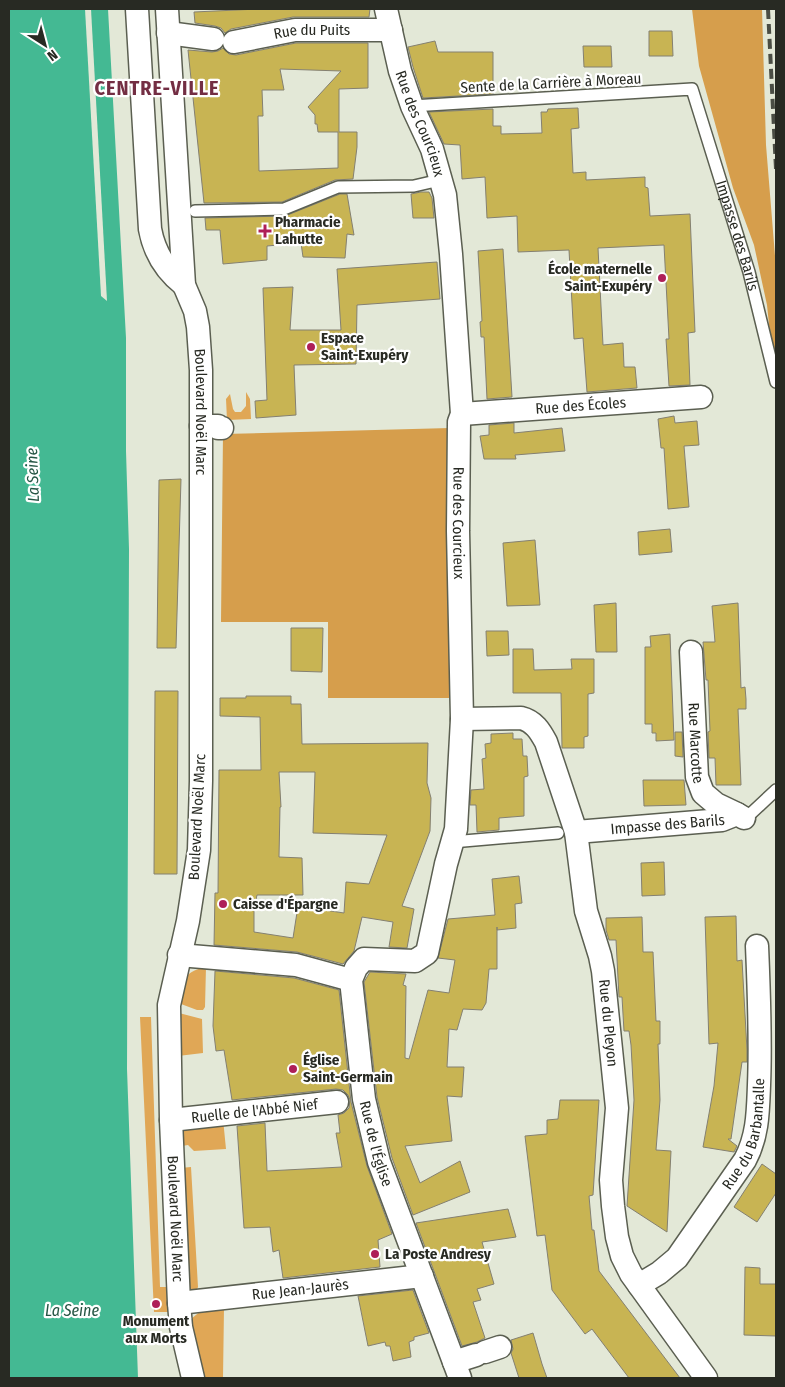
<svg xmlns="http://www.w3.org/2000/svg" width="785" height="1387" viewBox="0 0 785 1387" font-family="'Fira Sans Condensed',sans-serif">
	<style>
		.green { fill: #e0a756 }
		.forest { fill: #d69e4c }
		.water { fill: #44b993 }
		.pier { fill: #e3e8d7 }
		.building { fill: #c8b453; stroke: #848071; fill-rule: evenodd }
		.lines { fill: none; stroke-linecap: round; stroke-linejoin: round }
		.lane-casing { stroke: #5b5f51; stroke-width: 14 }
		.street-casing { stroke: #5b5f51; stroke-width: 25 }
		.lane { stroke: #fff; stroke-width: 11 }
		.street { stroke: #fff; stroke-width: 22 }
		.rail { stroke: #4a4d44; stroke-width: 4; stroke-dasharray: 10 5; stroke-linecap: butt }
		.poi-dot { fill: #ae1f58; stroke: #fff; stroke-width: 2 }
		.labels { text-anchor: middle; stroke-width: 4.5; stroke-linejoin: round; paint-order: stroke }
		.street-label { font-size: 15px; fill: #282a23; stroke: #fff }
		.poi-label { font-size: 15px; font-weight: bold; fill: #282a23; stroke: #fff; text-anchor: start }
		.water-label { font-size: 16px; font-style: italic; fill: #255544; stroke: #fff }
		.district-label { font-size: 20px; font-weight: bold; letter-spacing: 1px; fill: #732e43; stroke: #fff }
	</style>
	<rect width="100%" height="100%" fill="#e3e8d7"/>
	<path class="green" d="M246 392 250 399 251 419 227 420 226 399 230 394 233 409 235 412H241L246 406Z
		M206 967 205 1007 203 1010H197L181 1004C183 983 181 972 206 967Z
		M179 1013 202 1019 203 1053 178 1056Z
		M140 1017H151L160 1287H169L171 1312H154Z
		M223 1119 226 1149 194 1151 188 1145 182 1146 181 1125Z
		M191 1167 198 1287 195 1294 191 1290 185 1280 180 1168Z
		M224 1308 223 1378H202L192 1335 191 1319 202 1310Z"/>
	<path class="forest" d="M692 9H762L766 145 776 268V374L774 373 767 305 754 245 733 188 699 66Z
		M450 428 449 698H328V622H221L223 434Z"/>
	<path class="water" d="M9 9H108L126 338V451L129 549 127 1069 138 1378H9Z"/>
	<path class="pier" d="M85 9H91L107 301 101 296Z"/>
	<path class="building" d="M258 9H370L369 17H293L231 29 225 33 221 28 215 26 195 23 194 12Z
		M649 31H672L673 56H649Z
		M435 41 438 52H493V94L423 98 413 67 408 47Z
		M296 43H368V88L339 89V132H357V147L353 179 335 180 282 202 204 203 188 50 212 52 218 51 223 48 229 54 236 55ZM280 69 341 71 308 107 315 115V124H317L318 132H338V168L259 171 258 116H263L262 90H284Z
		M583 46H611L612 67H584Z
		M578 108 579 128 571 129 573 173 586 172V180L645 177V187L648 188 650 216 690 214 695 332 688 333 690 385 669 386 666 339H669L664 245 598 248 603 345 623 343 624 367H635L637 388 587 392 583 338 574 339 569 250 518 252 517 216 487 218 485 177 462 179 460 145 444 144 429 112 493 109V126H501V134L542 133 541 112H547L548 109Z
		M421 192H429L432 198 434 218H413L411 194Z
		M340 194H347L354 235 347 234 345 258 303 257 301 243 267 246V260L223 264 220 230H206L205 218 285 216Z
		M503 249 512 397 487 399 484 337H481L480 322 482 321 478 251Z
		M437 262 440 299 357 305 356 364 294 365 296 415 256 418 255 401 267 400 263 288 293 287 290 330H341L337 269Z
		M674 416 675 423 697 421 699 445 684 446 689 507 668 509 664 448H661L658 419Z
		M514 423V433L562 428 565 451 515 455 516 459H484L480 436 489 435V425Z
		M181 479 176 648H157L159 480Z
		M670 529 672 552 639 555 638 532Z
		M535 540 540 605 507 606 503 543Z
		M616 603 617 652H596L594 605Z
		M738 603 741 688 745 687 746 699V709H738L741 785H716L715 758H709L708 732 710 731 708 680H706L703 642H715L712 606Z
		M291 628H323L322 672 291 671Z
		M486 631H508L509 655 487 656Z
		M670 634 674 740 656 741V733H652V724H645V647H651L650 636Z
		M513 649H533L534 670 572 669 571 659H594V693L588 694V736L584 737V748H562L561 693H513Z
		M155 691H178L177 874H154Z
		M246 696H291V704H301L302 744 428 743 427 783 431 798 430 831 402 906 414 909 407 948 389 947 393 922 362 917 354 951 343 964 297 952 214 945 215 893H218L219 770H261L260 717 220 716V698H246ZM279 772H315L313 833 387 835 369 884 346 882 344 913 298 906 293 938 254 932V909L257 895H303L302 858 279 857 280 807H281Z
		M675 732H682L683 757 675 756Z
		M513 733V739H522L523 756H527L528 776 524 777V816L499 818V830L477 832 476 805H470L471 790 484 789 482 759 486 758 485 744 491 743V734Z
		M643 780H684L686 805 644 806Z
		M664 862 665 895 642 896 641 863Z
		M519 876 522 903 515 904 516 928 497 930V927V969H489L486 1003 482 1010 463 1009 457 1030 449 1029 447 1067H464L462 1097 447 1096 452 1141 405 1146 420 1183 460 1161 470 1192 413 1215 392 1158 377 1097 364 982 370 972 406 974 403 985 406 986 405 1058 409 1059 428 990 449 993 455 960 438 958 448 919 495 915 492 879Z
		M736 916 737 961 742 960 747 1050V1062H742L731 1139H728L737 1146 734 1152 703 1147 714 1086 718 1043 709 1044 705 917Z
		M642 917 643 952H653L656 1021H660V1044H658L660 1100 656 1150 671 1151 667 1232 627 1206 634 1100 631 1045 629 1031H624L622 997H619L616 940H609L606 930V918Z
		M215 971 294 978 339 990 351 1102 367 1166 392 1234 378 1240 380 1267 283 1278 279 1250 273 1252 270 1227 244 1228 237 1126 265 1123 267 1171 342 1167 336 1133H340L338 1115 344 1113 349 1108 350 1100 348 1095 343 1090 336 1089 232 1100 224 1050 216 1051 213 1026Z
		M560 1100H599L593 1195 589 1196 592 1230H594L599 1271 680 1378H629L592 1329 585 1334 552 1290 545 1235 537 1236 525 1136 547 1134V1120L558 1119Z
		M762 1164 776 1174V1193L757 1222 734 1207Z
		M508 1209 516 1237 482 1242 494 1284 477 1289 481 1300 473 1302 485 1338 477 1342 462 1346 416 1223Z
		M745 1267 760 1268V1284H776V1336L744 1335Z
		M413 1290 429 1333 414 1337V1340L409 1342 411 1357 393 1361 390 1346H386L385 1342 368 1346 358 1296Z
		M533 1333 542 1364 547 1378H519L511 1353 513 1349 511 1340Z"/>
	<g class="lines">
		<g class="lane-casing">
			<g id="lane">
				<path id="s1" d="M412 106 692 89 749 272 776 382"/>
				<path d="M195 211 284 209 338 187 414 186 440 180"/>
				<path d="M745 819 776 790"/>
				<path d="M452 842 558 833"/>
			</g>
		</g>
		<g class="street-casing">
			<g id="street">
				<path d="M137 9 150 229C154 251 166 271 184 285"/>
				<path id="s2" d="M167 9 184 285 195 311 198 327 201 370V781L199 850 188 921 169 1005 171 1120 179 1303 181 1327 193 1378"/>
				<path id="s3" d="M386 9 400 71 412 106 432 149 445 195 451 254 462 414 459 422 458 531 462 719 456 829 446 864 427 953 415 961 364 959 356 968 351 980 364 1099 379 1162 460 1378"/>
				<path d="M168 33 213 39"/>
				<path id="s4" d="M234 42 295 30H391"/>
				<path id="s5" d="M462 414 701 397"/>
				<path d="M201 426H218V428H222"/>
				<path id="s6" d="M691 652 697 777 703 793 716 804 737 814"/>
				<path id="s7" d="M462 719 521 718C534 721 540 731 546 742L576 832 586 911 600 956 603 971 617 1108 611 1180 613 1206 617 1237 622 1256 631 1274 706 1378"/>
				<path id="s8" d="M576 832 722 820 737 814 744 818"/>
				<path d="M179 955 296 965 351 980"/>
				<path id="s9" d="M171 1120 337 1102"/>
				<path id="s10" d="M639 1285 659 1273 677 1258 745 1160C758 1136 758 1111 759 1085 761 1038 759 993 757 946"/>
				<path id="s11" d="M179 1303 422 1276"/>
				<path d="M485 1352 500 1347"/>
				<path d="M454 1362 476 1355"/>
			</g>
		</g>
		<use href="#lane" class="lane"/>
		<use href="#street" class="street"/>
		<path class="rail" d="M768 9 776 169"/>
	</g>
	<g class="poi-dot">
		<path d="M262.5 223.5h5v5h5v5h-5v5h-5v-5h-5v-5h5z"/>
		<circle cx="662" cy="278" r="5"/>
		<circle cx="311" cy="347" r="5"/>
		<circle cx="223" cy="904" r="5"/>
		<circle cx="293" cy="1069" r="5"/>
		<circle cx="375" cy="1254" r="5"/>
		<circle cx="156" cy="1304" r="5"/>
	</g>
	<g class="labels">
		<g class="street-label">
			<text dy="5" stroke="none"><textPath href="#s4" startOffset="79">Rue du Puits</textPath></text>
			<text transform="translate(551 83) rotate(-3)" y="5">Sente de la Carrière à Moreau</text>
			<text dy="5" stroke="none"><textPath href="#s3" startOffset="120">Rue des Courcieux</textPath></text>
			<text dy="5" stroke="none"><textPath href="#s1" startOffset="434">Impasse des Barils</textPath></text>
			<text dy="5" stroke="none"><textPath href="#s5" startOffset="119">Rue des Écoles</textPath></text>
			<text dy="5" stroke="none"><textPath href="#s2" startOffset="406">Boulevard Noël Marc</textPath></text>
			<text dy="5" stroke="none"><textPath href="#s3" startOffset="525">Rue des Courcieux</textPath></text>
			<text dy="5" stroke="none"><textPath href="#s6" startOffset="91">Rue Marcotte</textPath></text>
			<text transform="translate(197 817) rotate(-87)" y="5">Boulevard Noël Marc</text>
			<text dy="5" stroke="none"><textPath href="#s8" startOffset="92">Impasse des Barils</textPath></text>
			<text dy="5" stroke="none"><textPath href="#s7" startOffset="384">Rue du Pleyon</textPath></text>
			<text dy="5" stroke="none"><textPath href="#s9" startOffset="84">Ruelle de l'Abbé Nief</textPath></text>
			<text dy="5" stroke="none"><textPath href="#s10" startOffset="191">Rue du Barbantalle</textPath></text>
			<text dy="5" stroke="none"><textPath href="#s3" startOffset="1215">Rue de l'Église</textPath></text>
			<text dy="5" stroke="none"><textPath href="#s2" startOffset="1216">Boulevard Noël Marc</textPath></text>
			<text dy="5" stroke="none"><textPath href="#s11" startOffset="122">Rue Jean-Jaurès</textPath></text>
		</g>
		<g class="poi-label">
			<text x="275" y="227">Pharmacie<tspan x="275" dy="17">Lahutte</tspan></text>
			<text x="652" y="274" text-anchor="end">École maternelle<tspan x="652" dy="17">Saint-Exupéry</tspan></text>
			<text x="321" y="343">Espace<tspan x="321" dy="17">Saint-Exupéry</tspan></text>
			<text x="233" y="909">Caisse d'Épargne</text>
			<text x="303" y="1065">Église<tspan x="303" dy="17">Saint-Germain</tspan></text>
			<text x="385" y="1259">La Poste Andresy</text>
			<text x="156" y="1326" text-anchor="middle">Monument<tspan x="156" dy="17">aux Morts</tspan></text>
		</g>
		<g class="water-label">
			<text transform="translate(32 475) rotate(-92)" y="6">La Seine</text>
			<text x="72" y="1316">La Seine</text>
		</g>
		<g class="district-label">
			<text x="157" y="95">CENTRE-VILLE</text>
		</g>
	</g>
	<rect width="785" height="1387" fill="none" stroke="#282a23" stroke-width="20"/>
	<g transform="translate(45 45) rotate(144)" stroke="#ffffff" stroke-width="4" paint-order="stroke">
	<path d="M0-4L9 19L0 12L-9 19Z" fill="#282a23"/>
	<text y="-8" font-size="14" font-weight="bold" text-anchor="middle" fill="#282a23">N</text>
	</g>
</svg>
